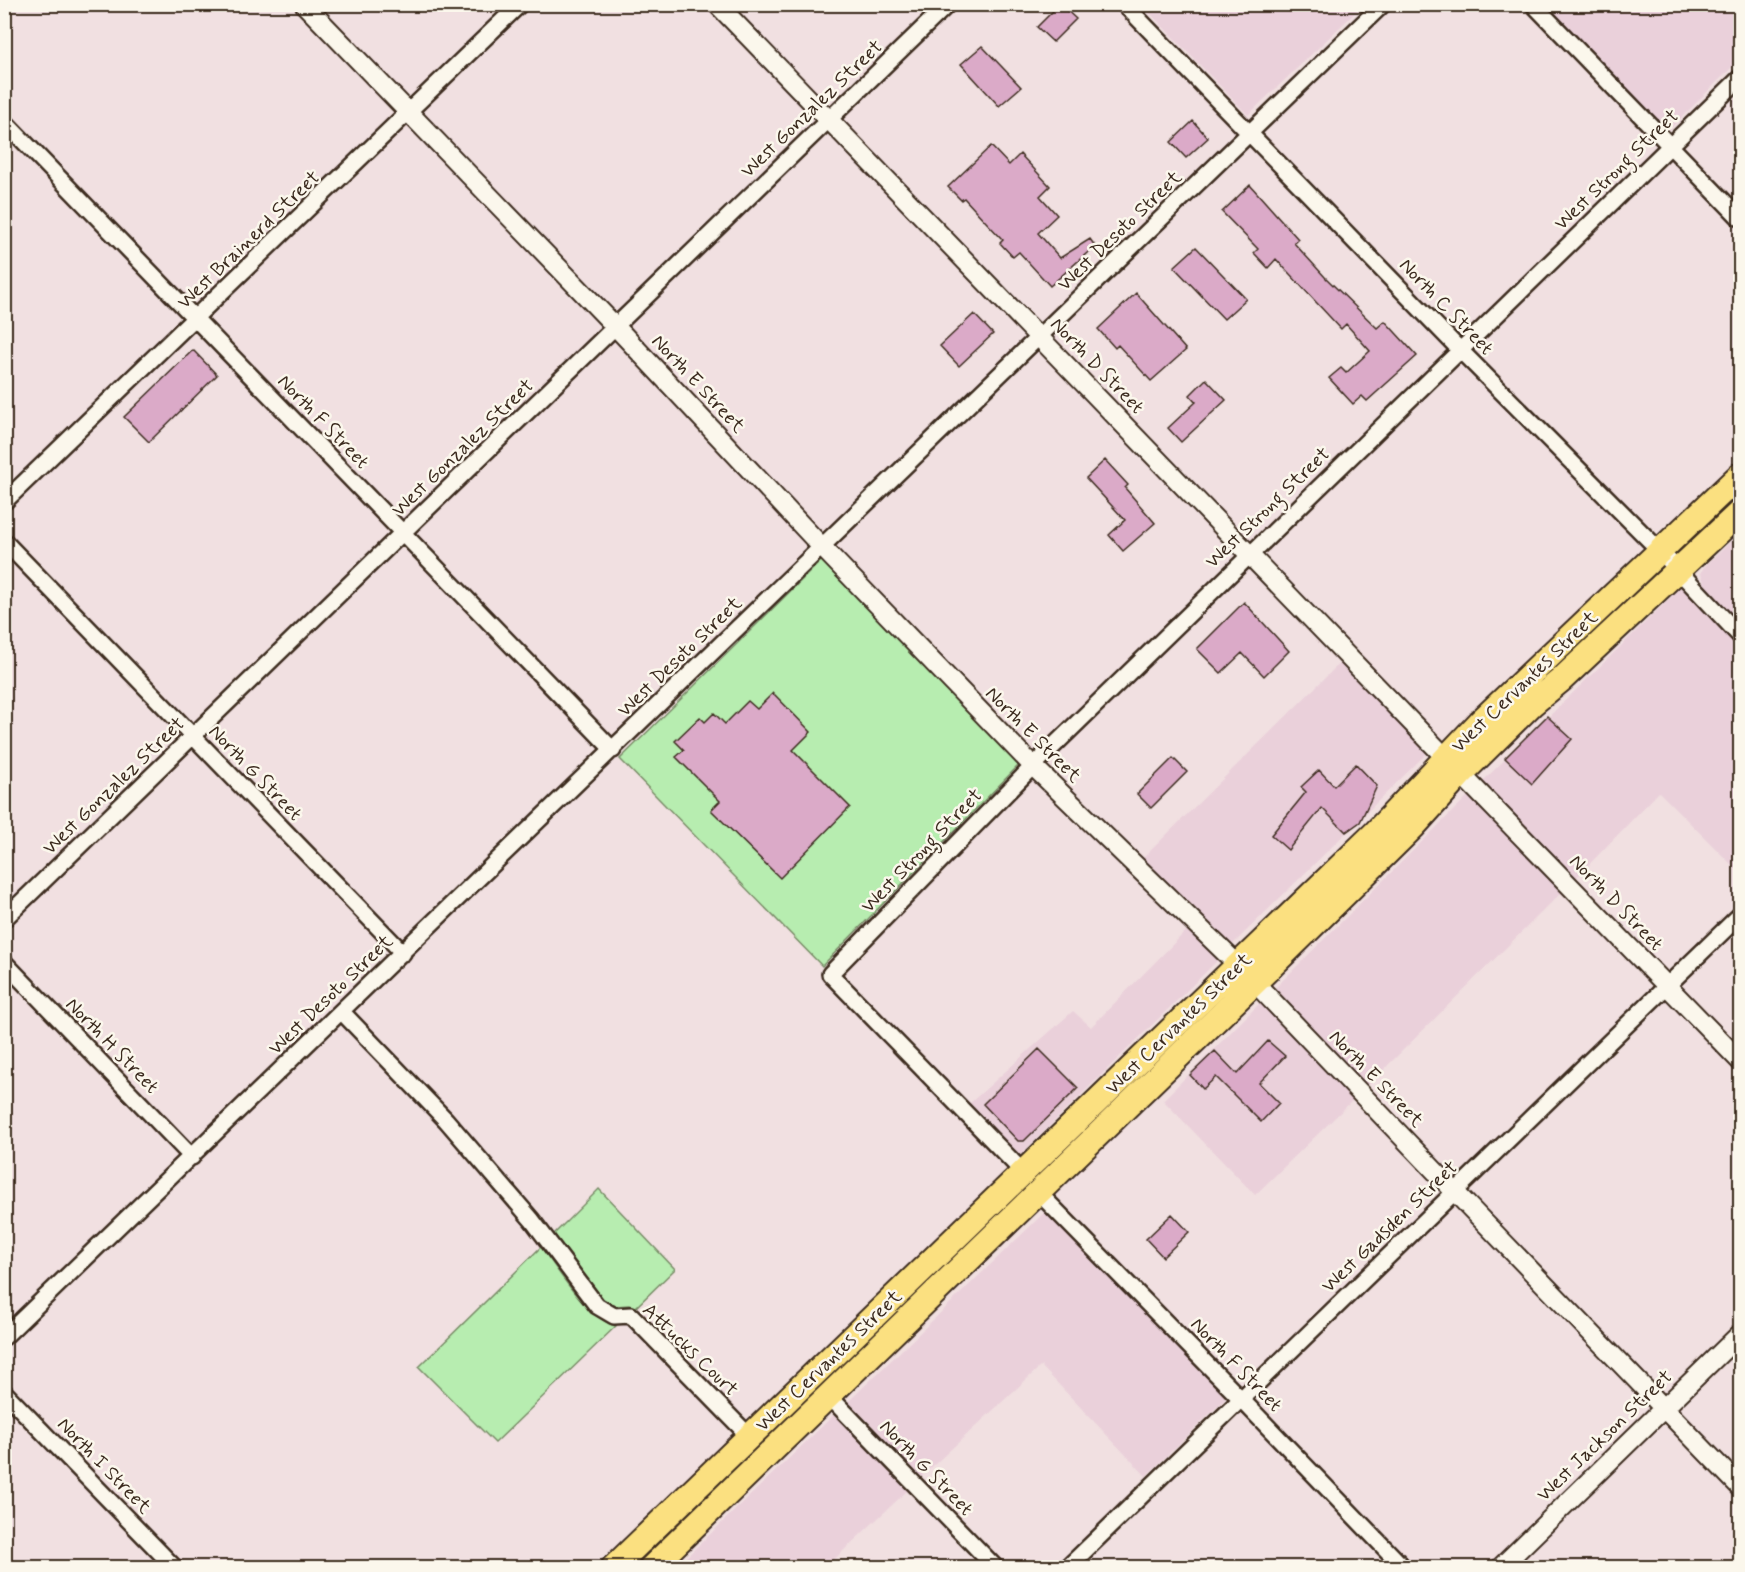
<svg xmlns="http://www.w3.org/2000/svg" width="1745" height="1572" viewBox="0 0 1745 1572" font-family="Mynerve,sans-serif">
	<style>
		.built { fill: #ead0da }
		.green { fill: #b7edb0; stroke: #798c67; stroke-width: 1.5 }
		.building { fill: #dbaac8; stroke: #3b2a1e; stroke-width: 1.5 }
		.lines { fill: none; stroke-linecap: round; stroke-linejoin: round }
		.minor-casing { stroke: #3b2a1e; stroke-width: 20 }
		.tertiary-casing { stroke: #3b2a1e; stroke-width: 22 }
		.primary-casing { stroke: #3b2a1e; stroke-width: 28 }
		.minor { stroke: #fbf7ec; stroke-width: 15 }
		.tertiary { stroke: #fbf7ec; stroke-width: 18 }
		.primary { stroke: #fbe080; stroke-width: 24 }
		.labels { text-anchor: middle; stroke-width: 5; stroke-linejoin: round; paint-order: stroke }
		.street-label { font-size: 20px; fill: #3b2a1e; stroke: #fbf7ec }
	</style>
	<rect width="100%" height="100%" fill="#f1e0e1"/>
	<filter id="ink" filterUnits="userSpaceOnUse"><feTurbulence type="fractalNoise" baseFrequency=".0167" numOctaves="2"/><feDisplacementMap in="SourceGraphic" scale="12" xChannelSelector="R" yChannelSelector="G"/><feConvolveMatrix kernelMatrix="1 2 1 2 8 2 1 2 1" color-interpolation-filters="sRGB"/></filter>
	<g filter="url(#ink)">
		<path class="built" d="M1142 5H1363L1248 115Z
			M1546 5H1740V59L1668 131Z
			M1740 533V626L1707 591 1701 574 1703 568Z
			M1681 587 1740 650V873L1659 792 1576 878 1482 782Z
			M1341 662 1428 752 1232 945 1142 859Z
			M1469 795 1563 891 1367 1086 1274 989Z
			M1188 929 1219 959 1019 1156 969 1104 1073 1011 1091 1027Z
			M1261 1002 1354 1099 1255 1195 1163 1100Z
			M1045 1212 1227 1397 1146 1476 1041 1366 921 1477 848 1402Z
			M834 1415 908 1490 826 1567H676Z"/>
		<path class="green" d="M822 560 1019 765 822 966 620 759Z
			M599 1189 675 1269 635 1308 629 1305 616 1306 603 1299 554 1234Z
			M541 1247C558 1270 587 1319 616 1326L495 1443 419 1367Z"/>
		<path class="building" d="M1060 4 1076 19 1053 42 1037 27Z
			M982 46 1021 87 999 106 961 64Z
			M1193 121 1208 138 1186 158 1171 142Z
			M991 146 1009 165 1020 154 1050 186 1040 196 1057 215 1038 233 1060 258 1090 239 1095 246 1050 286 1019 252 1013 257 1000 243 1003 240 986 222 964 198 961 200 948 187Z
			M1250 185 1298 239 1294 243 1325 277 1377 328 1385 321 1417 356 1367 401 1362 396 1353 404 1329 378 1341 368 1346 373 1370 351 1346 324 1341 329 1276 259 1268 268 1254 253 1258 249 1222 212Z
			M1196 247 1246 299 1224 319 1174 267Z
			M1136 293 1186 350 1151 381 1118 345 1115 348 1098 329Z
			M974 314 993 334 959 366 940 346Z
			M193 350 217 375 149 442 124 417Z
			M1206 379 1226 400 1181 442 1168 428 1196 402 1190 395Z
			M1105 460 1128 485 1125 488 1155 523 1123 551 1109 535 1125 520 1086 478Z
			M1244 602 1289 651 1264 676 1242 653 1221 673 1197 649Z
			M773 693 811 732 793 750 850 807 780 878 711 810 720 801 676 757 684 750 675 741 700 717 705 722 714 713 725 724 748 701 757 709Z
			M1547 716 1572 739 1532 784 1505 758Z
			M1173 758 1187 772 1151 808 1137 794Z
			M1356 764 1377 786 1360 822 1346 832 1322 808 1288 850 1271 835 1306 792 1301 787 1319 770 1334 786Z
			M1268 1041 1285 1056 1259 1083 1279 1103 1261 1122 1216 1077 1203 1089 1190 1075 1215 1051 1237 1074Z
			M1039 1049 1078 1088 1024 1141H1018L983 1104Z
			M1172 1214 1189 1232 1163 1257 1146 1239Z"/>
		<g class="lines">
			<g class="minor-casing">
				<path id="minor" d="M1124 4 1460 350 1661 552 1740 636
					M1533 4 1740 218
					M4 121 613 750
					M4 502 520 4
					M4 541 403 953
					M4 919 948 4
					M4 962 192 1157
					M342 1012 446 1120 532 1220 597 1306 614 1316 631 1315 749 1436
					M1023 1172 830 974 1033 766 1740 78
					M1038 1192 1241 1399 1404 1568
					M4 1337 1383 4
					M4 1392 175 1568
					M828 1395 996 1568
					M1067 1568 1740 915"/>
			</g>
			<g class="tertiary-casing">
				<path id="tertiary" d="M304 4 616 327 821 546 1033 766 1238 965 1455 1192 1740 1487
					M717 4 1445 757
					M1461 774 1740 1061
					M1500 1568 1740 1334"/>
			</g>
			<g class="primary-casing">
				<path id="primary" d="M613 1568 1374 834 1480 722 1740 475
					M651 1568 1288 950 1413 827 1461 774 1532 704 1561 680 1740 512"/>
			</g>
			<use href="#minor" class="minor"/>
			<use href="#tertiary" class="tertiary"/>
			<use href="#primary" class="primary"/>
		</g>
	</g>
	<g class="labels">
		<g class="street-label">
			<text transform="translate(811 108) rotate(-44)" y="7">West Gonzalez Street</text>
			<text transform="translate(1616 169) rotate(-44)" y="7">West Strong Street</text>
			<text transform="translate(1119 230) rotate(-44)" y="7">West Desoto Street</text>
			<text transform="translate(248 239) rotate(-44)" y="7">West Brainerd Street</text>
			<text transform="translate(1447 306) rotate(46)" y="7">North C Street</text>
			<text transform="translate(1098 365) rotate(46)" y="7">North D Street</text>
			<text transform="translate(699 383) rotate(47)" y="7">North E Street</text>
			<text transform="translate(324 421) rotate(46)" y="7">North F Street</text>
			<text transform="translate(462 447) rotate(-44)" y="7">West Gonzalez Street</text>
			<text transform="translate(1267 507) rotate(-44)" y="7">West Strong Street</text>
			<text transform="translate(679 656) rotate(-44)" y="7">West Desoto Street</text>
			<text transform="translate(1524 681) rotate(-44)" y="7">West Cervantes Street</text>
			<text transform="translate(1034 734) rotate(45)" y="7">North E Street</text>
			<text transform="translate(256 772) rotate(46)" y="7">North G Street</text>
			<text transform="translate(113 785) rotate(-44)" y="7">West Gonzalez Street</text>
			<text transform="translate(921 850) rotate(-46)" y="7">West Strong Street</text>
			<text transform="translate(1617 902) rotate(46)" y="7">North D Street</text>
			<text transform="translate(330 994) rotate(-44)" y="7">West Desoto Street</text>
			<text transform="translate(1178 1023) rotate(-44)" y="7">West Cervantes Street</text>
			<text transform="translate(113 1045) rotate(46)" y="7">North H Street</text>
			<text transform="translate(1377 1078) rotate(46)" y="7">North E Street</text>
			<text transform="translate(1389 1226) rotate(-44)" y="7">West Gadsden Street</text>
			<text transform="translate(691 1349) rotate(44)" y="7">Attucks Court</text>
			<text transform="translate(828 1360) rotate(-44)" y="7">West Cervantes Street</text>
			<text transform="translate(1237 1364) rotate(46)" y="7">North F Street</text>
			<text transform="translate(1604 1435) rotate(-44)" y="7">West Jackson Street</text>
			<text transform="translate(105 1465) rotate(46)" y="7">North I Street</text>
			<text transform="translate(927 1467) rotate(46)" y="7">North G Street</text>
		</g>
	</g>
	<rect width="1745" height="1572" fill="none" stroke="#fbf7ec" stroke-width="24"/>
	<rect x="12" y="12" width="1721" height="1548" fill="none" stroke="#3b2a1e" stroke-width="2" filter="url(#ink)"/>
</svg>
